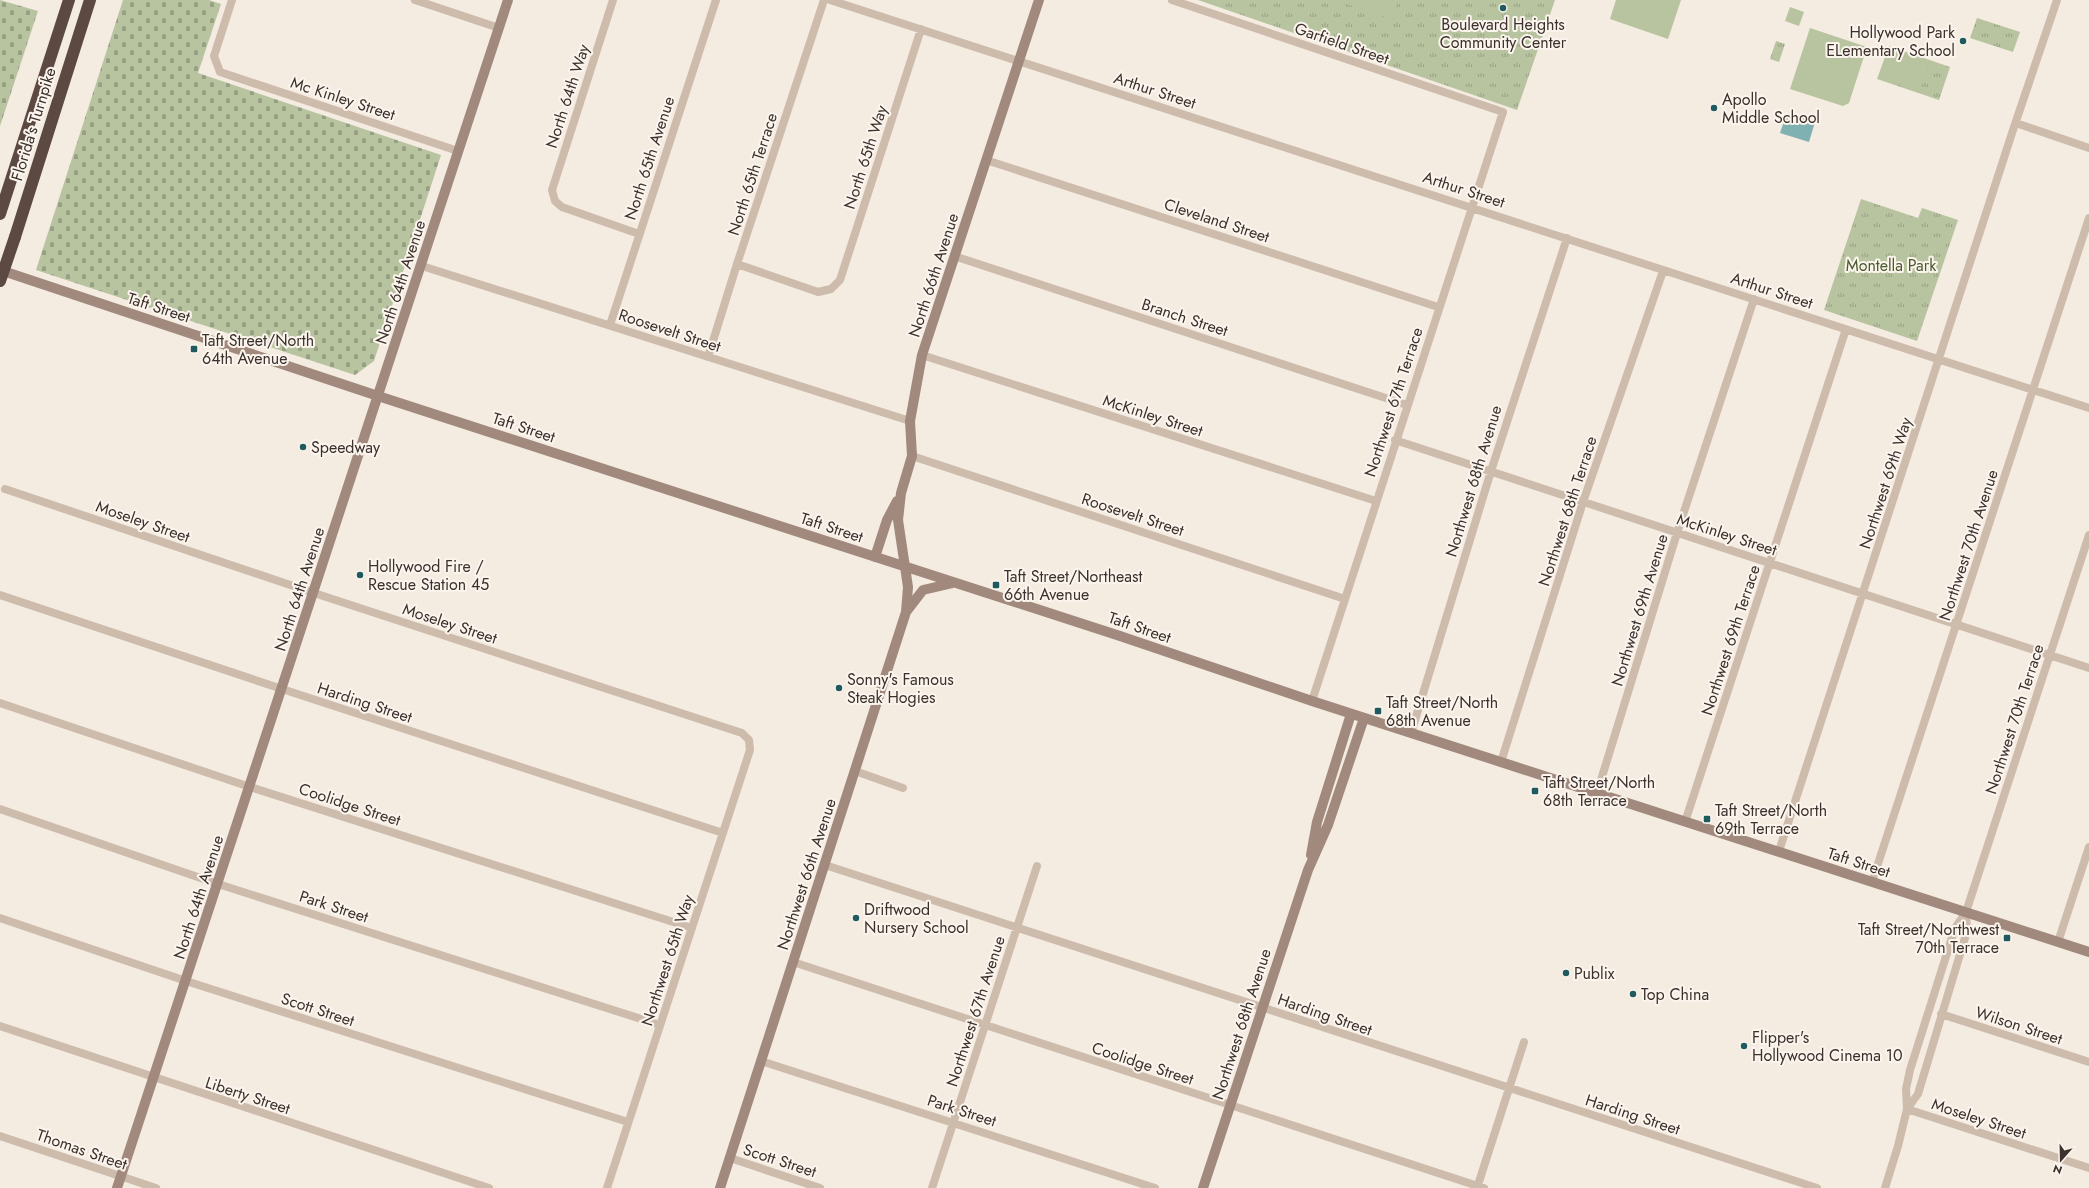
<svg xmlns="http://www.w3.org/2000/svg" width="2089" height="1188" viewBox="0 0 2089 1188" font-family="Jost,sans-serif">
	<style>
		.cemetery { fill: url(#cemetery-stones) }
		.park { fill: url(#park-tufts) }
		.garden { fill: #b8c4a0 }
		.water { fill: #7fb0b2 }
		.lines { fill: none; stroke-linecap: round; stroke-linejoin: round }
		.street { stroke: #cdbbac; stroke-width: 8 }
		.secondary { stroke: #a18a7d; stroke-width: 10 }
		.highway { stroke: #5c4a42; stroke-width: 12 }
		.highway-bridge { stroke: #5c4a42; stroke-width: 12 }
		.poi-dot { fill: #1f5a5e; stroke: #fbf5ee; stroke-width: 1.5 }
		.labels { text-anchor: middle; stroke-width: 4; stroke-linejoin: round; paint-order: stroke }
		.poi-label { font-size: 16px; fill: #3b302b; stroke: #fbf5ee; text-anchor: start }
		.street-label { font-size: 16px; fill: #3b302b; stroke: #fbf5ee }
		.park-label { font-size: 16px; fill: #4a5a2e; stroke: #fbf5ee }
	</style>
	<defs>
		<pattern id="cemetery-stones" width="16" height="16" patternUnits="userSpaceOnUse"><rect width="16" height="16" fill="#b8c4a0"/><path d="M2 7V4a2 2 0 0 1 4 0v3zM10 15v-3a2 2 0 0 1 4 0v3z" fill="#97a083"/></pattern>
		<pattern id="park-tufts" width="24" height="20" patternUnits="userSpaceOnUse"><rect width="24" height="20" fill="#b8c4a0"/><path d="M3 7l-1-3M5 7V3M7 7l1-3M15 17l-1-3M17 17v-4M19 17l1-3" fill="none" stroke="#97a083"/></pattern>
	</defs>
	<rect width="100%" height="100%" fill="#f4ebe1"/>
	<path class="cemetery" d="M0 0 38 11 0 126Z
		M123 0H209L221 4 198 73 441 155 374 361 355 375 36 270Z"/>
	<path class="park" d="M1198 0H1555L1517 110Z
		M1977 18 2020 32 2013 52 1970 38Z
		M1776 41 1785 44 1779 62 1770 59Z
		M1889 46 1950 67 1939 100 1877 79Z
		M1861 199 1918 218 1922 208 1958 220 1917 341 1824 310Z"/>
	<path class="garden" d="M1335 0H1398L1392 19Z
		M1616 0H1681L1668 39 1610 19Z
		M1790 7 1804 12 1799 26 1785 21Z
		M1810 28 1867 47 1849 103 1843 106 1790 89Z
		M1890 48 1909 54 1899 85 1880 78Z
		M1910 55 1929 62 1919 92 1900 86Z"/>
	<path class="water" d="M1787 113 1815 122 1809 142 1780 133Z"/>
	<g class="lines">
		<path class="street" d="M232 0 214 56 220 72 458 151
			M415 0 499 28
			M613 0 552 190 555 201 562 207 639 234
			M830 0 2089 408
			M1172 0 1503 112 1312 701
			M2016 123 2089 148
			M986 160 1438 307
			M954 256 1407 405
			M737 264 818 292 831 289 840 280 921 29
			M422 266 910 421
			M610 325 716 0
			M922 355 1376 501
			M708 357 737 264 824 0
			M1395 440 2089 668
			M912 456 1345 599
			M5 489 314 593 742 733 749 740 750 750 607 1188
			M0 595 282 689 723 833
			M0 703 250 787 692 928
			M1411 733 1491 471 1567 238
			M1501 762 1583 502 1663 271
			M855 771 903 788
			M1597 793 1677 533 1754 299
			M0 809 218 884 660 1025
			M1685 822 1846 329
			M1779 851 2013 130 2057 0
			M825 865 1817 1188
			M1872 882 2089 218
			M0 918 186 981 628 1122
			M2058 942 2089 847
			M793 962 1484 1188
			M1941 1014 2089 1062
			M0 1026 489 1188
			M761 1061 1155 1188
			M1907 1109 1918 1094 1967 931 1966 912
			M1907 1109 2089 1168
			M0 1136 156 1188
			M730 1158 820 1188
			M932 1188 1037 866
			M1477 1188 1524 1042
			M1885 1188 1898 1146 1907 1109 1906 1089 1910 1070 1955 928 1966 912 2089 535"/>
		<path class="secondary" d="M0 270 378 396 1120 636 1312 701 2089 952
			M875 557 887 520 897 501
			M906 612 923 590 953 583
			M1311 855 1317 822 1351 714
			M117 1188 508 0
			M720 1188 906 612 908 587 898 520 901 493 912 456 910 421 922 355 1039 0
			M1203 1188 1308 870 1328 825 1364 718"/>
		<path class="highway" d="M0 214 69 0
			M15 237 90 0"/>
		<path class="highway-bridge" d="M0 281 15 237"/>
	</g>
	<g class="poi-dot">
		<circle cx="1503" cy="8" r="4"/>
		<circle cx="1963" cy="41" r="4"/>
		<circle cx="1714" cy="108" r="4"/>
		<rect x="190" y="345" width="8" height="8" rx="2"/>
		<circle cx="303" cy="447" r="4"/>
		<circle cx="360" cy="575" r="4"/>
		<rect x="992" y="581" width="8" height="8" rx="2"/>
		<circle cx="839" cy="688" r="4"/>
		<rect x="1374" y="707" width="8" height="8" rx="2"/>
		<rect x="1531" y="787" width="8" height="8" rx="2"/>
		<rect x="1703" y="815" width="8" height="8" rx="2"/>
		<circle cx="856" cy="918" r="4"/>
		<rect x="2003" y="934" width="8" height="8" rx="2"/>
		<circle cx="1566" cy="973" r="4"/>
		<circle cx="1633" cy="994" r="4"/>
		<circle cx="1744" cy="1046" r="4"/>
	</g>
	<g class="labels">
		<g class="poi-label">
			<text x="1503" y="30" text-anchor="middle">Boulevard Heights<tspan x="1503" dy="18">Community Center</tspan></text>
			<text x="1955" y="38" text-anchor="end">Hollywood Park<tspan x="1955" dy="18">ELementary School</tspan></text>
			<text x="1722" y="105">Apollo<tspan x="1722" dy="18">Middle School</tspan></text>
			<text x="202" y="346">Taft Street/North<tspan x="202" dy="18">64th Avenue</tspan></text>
			<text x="311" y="453">Speedway</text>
			<text x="368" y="572">Hollywood Fire /<tspan x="368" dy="18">Rescue Station 45</tspan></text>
			<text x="1004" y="582">Taft Street/Northeast<tspan x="1004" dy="18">66th Avenue</tspan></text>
			<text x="847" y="685">Sonny's Famous<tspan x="847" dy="18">Steak Hogies</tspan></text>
			<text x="1386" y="708">Taft Street/North<tspan x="1386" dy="18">68th Avenue</tspan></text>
			<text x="1543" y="788">Taft Street/North<tspan x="1543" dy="18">68th Terrace</tspan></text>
			<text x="1715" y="816">Taft Street/North<tspan x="1715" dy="18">69th Terrace</tspan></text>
			<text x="864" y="915">Driftwood<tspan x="864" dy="18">Nursery School</tspan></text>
			<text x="1999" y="935" text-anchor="end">Taft Street/Northwest<tspan x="1999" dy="18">70th Terrace</tspan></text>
			<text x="1574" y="979">Publix</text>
			<text x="1641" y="1000">Top China</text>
			<text x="1752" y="1043">Flipper's<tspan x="1752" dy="18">Hollywood Cinema 10</tspan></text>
		</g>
		<g class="street-label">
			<text transform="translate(1342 43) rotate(19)" y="6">Garfield Street</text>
			<text transform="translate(1155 90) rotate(18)" y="6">Arthur Street</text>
			<text transform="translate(567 96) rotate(-72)" y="6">North 64th Way</text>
			<text transform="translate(343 98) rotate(18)" y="6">Mc Kinley Street</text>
			<text transform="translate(33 124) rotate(-73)" y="6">Florida's Turnpike</text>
			<text transform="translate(865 157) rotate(-72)" y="6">North 65th Way</text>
			<text transform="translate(649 158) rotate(-72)" y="6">North 65th Avenue</text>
			<text transform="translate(752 174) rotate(-72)" y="6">North 65th Terrace</text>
			<text transform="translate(1464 189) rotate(18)" y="6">Arthur Street</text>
			<text transform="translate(1217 220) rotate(18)" y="6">Cleveland Street</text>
			<text transform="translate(933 275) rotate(-72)" y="6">North 66th Avenue</text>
			<text transform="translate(400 282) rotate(-72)" y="6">North 64th Avenue</text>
			<text transform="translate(1772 290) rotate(18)" y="6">Arthur Street</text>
			<text transform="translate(159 307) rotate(18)" y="6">Taft Street</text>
			<text transform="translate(1185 317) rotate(18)" y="6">Branch Street</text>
			<text transform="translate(670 330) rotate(18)" y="6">Roosevelt Street</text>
			<text transform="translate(1393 402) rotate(-72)" y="6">Northwest 67th Terrace</text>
			<text transform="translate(1153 415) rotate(18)" y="6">McKinley Street</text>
			<text transform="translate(524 427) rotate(18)" y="6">Taft Street</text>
			<text transform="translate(1473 481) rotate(-73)" y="6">Northwest 68th Avenue</text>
			<text transform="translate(1885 483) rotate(-72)" y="6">Northwest 69th Way</text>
			<text transform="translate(1567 511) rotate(-72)" y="6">Northwest 68th Terrace</text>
			<text transform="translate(1133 514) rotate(18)" y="6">Roosevelt Street</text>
			<text transform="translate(143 521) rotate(19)" y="6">Moseley Street</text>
			<text transform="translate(832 527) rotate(18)" y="6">Taft Street</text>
			<text transform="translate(1727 534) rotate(18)" y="6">McKinley Street</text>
			<text transform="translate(1968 545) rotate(-72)" y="6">Northwest 70th Avenue</text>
			<text transform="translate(299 589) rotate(-72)" y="6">North 64th Avenue</text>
			<text transform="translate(1639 610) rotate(-73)" y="6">Northwest 69th Avenue</text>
			<text transform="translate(450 623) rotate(18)" y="6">Moseley Street</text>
			<text transform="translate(1140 627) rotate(19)" y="6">Taft Street</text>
			<text transform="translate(1730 640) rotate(-72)" y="6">Northwest 69th Terrace</text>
			<text transform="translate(365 702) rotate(18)" y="6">Harding Street</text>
			<text transform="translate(2014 719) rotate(-72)" y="6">Northwest 70th Terrace</text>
			<text transform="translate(350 804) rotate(18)" y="6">Coolidge Street</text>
			<text transform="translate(1859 862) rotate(18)" y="6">Taft Street</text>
			<text transform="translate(806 874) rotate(-72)" y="6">Northwest 66th Avenue</text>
			<text transform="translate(198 897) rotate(-72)" y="6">North 64th Avenue</text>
			<text transform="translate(334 906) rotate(18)" y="6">Park Street</text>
			<text transform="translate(667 960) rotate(-72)" y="6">Northwest 65th Way</text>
			<text transform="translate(318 1009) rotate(18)" y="6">Scott Street</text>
			<text transform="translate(975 1011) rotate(-72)" y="6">Northwest 67th Avenue</text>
			<text transform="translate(1325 1014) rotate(19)" y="6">Harding Street</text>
			<text transform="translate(1241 1024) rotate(-72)" y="6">Northwest 68th Avenue</text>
			<text transform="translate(2019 1025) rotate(18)" y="6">Wilson Street</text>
			<text transform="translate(1143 1063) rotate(18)" y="6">Coolidge Street</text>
			<text transform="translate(248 1095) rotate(18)" y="6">Liberty Street</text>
			<text transform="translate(962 1110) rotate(18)" y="6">Park Street</text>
			<text transform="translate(1633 1114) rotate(18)" y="6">Harding Street</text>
			<text transform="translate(1979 1118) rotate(18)" y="6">Moseley Street</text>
			<text transform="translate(82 1149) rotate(19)" y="6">Thomas Street</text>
			<text transform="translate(780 1160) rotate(18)" y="6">Scott Street</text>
		</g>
		<g class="park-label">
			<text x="1891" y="271">Montella Park</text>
		</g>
	</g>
	<g transform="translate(2061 1160) rotate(200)" stroke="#fbf5ee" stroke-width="3" paint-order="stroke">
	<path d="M0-3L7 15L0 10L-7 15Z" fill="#3b302b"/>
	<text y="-6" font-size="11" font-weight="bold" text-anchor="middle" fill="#3b302b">N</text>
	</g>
</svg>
